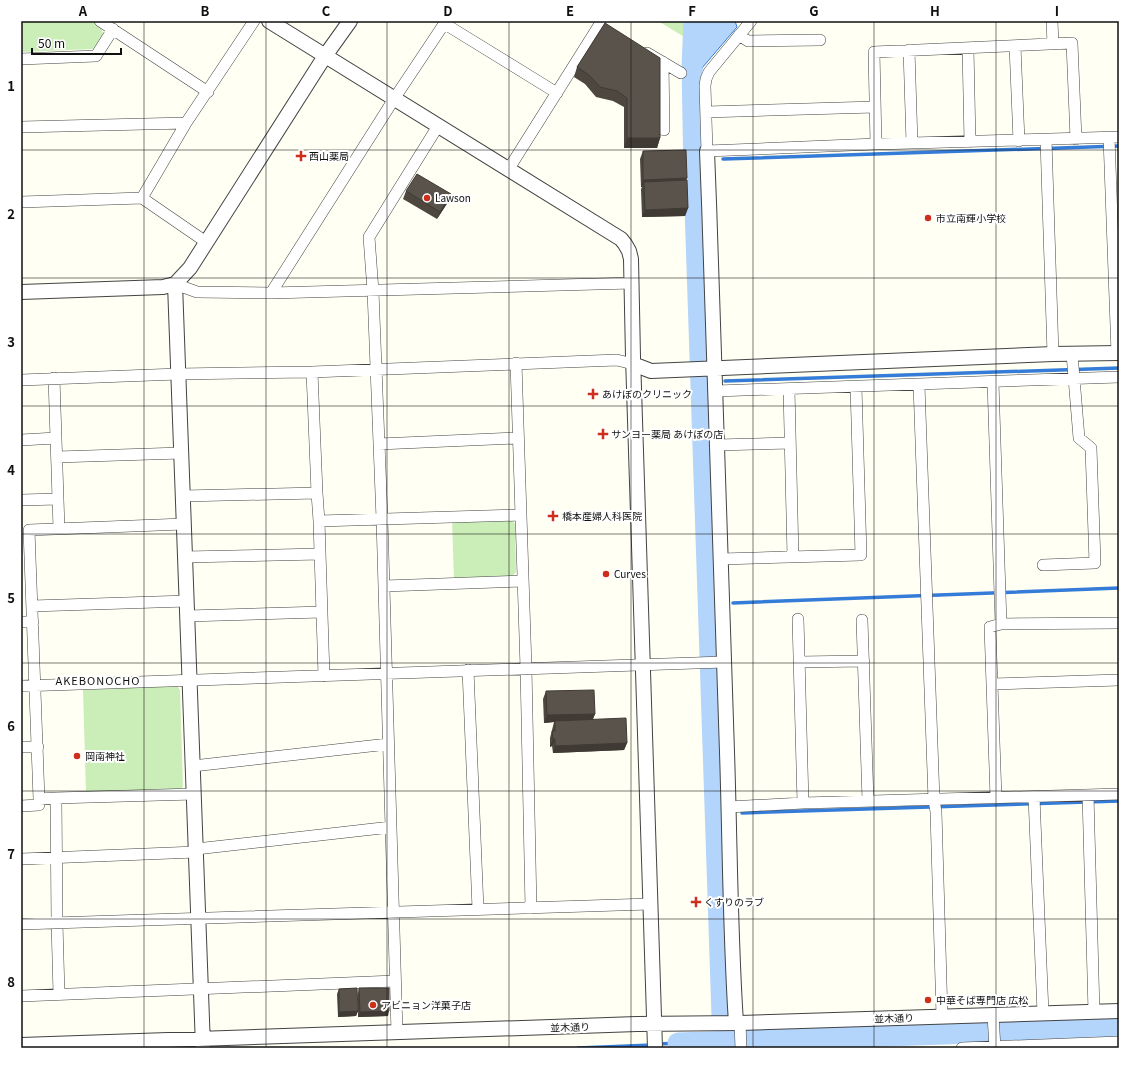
<svg xmlns="http://www.w3.org/2000/svg" width="1140" height="1069" viewBox="0 0 1140 1069" font-family="Georgia,'Noto Sans JP',serif">
	<style>
		.green { fill: #cbeeb8 }
		.water { fill: #b3d5fb; stroke: #347cd8 }
		.lines { fill: none; stroke-linecap: round; stroke-linejoin: round }
		.stream { stroke: #347cd8; stroke-width: 3.5 }
		.river { stroke: #b3d5fb; stroke-width: 21 }
		.minor-casing { stroke: #434343; stroke-width: 12 }
		.tertiary-casing { stroke: #434343; stroke-width: 16 }
		.minor { stroke: #fff; stroke-width: 11 }
		.tertiary { stroke: #fff; stroke-width: 14 }
		.wall { fill: #4d4740 }
		.shaded-wall { fill: #3f3a34 }
		.building { fill: #5a534b; stroke: #3f3a34 }
		.grid { fill: none; stroke: #101010; stroke-width: 1; stroke-opacity: 0.55 }
		.poi-dot { fill: #cd2f1b; stroke: #fff; stroke-width: 1.5 }
		.labels { text-anchor: middle; stroke-width: 4; stroke-linejoin: round; paint-order: stroke }
		.poi-label { font-size: 10px; fill: #101010; stroke: #fff; text-anchor: start }
		.street-label { font-size: 10px; fill: #101010; stroke: #fff }
		.neighbourhood-label { font-size: 11px; letter-spacing: 1px; fill: #101010; stroke: #fff }
		.neatline { fill: none; stroke: #101010; stroke-width: 1.5 }
		.grid-label { font-size: 13px; text-anchor: middle; font-weight: bold; fill: #101010 }
	</style>
	<rect width="100%" height="100%" fill="#fffff3"/>
	<path class="green" d="M21 21H92L101 27 103 34 93 49 21 52Z
		M658 21H686V38Z
		M510 518 515 524 516 572 511 577 454 580 452 520Z
		M177 686 180 690 183 787 179 790 86 792 83 690Z"/>
	<path class="water" d="M688 21H735L737 27 702 68 700 80 687 71Z"/>
	<g class="lines">
		<path class="stream" d="M723 159 1119 146
			M693 160 697 159
			M725 381 1119 368
			M701 382H704
			M733 603 1119 588
			M708 604 712 603
			M742 813 1119 801
			M715 814 722 813
			M731 1042V1048
			M659 1044 678 1043
			M578 1048 653 1045"/>
		<path class="river" d="M694 21 692 66 694 177 722 1016
			M678 1043 1119 1028"/>
		<g class="minor-casing">
			<path id="minor" d="M100 21 208 92
				M751 21 709 72 706 79 705 86 707 151 876 144 1119 137
				M1052 21 1053 44
				M445 24 557 93
				M739 35 748 41 820 40
				M1015 46 1019 141
				M968 48 970 142
				M909 50 912 143
				M647 53 681 73
				M21 59 96 56 113 29
				M663 62 664 130
				M706 112 875 107
				M21 127 186 123
				M1109 138 1117 353
				M1046 140 1053 354
				M876 144 874 52 1072 43 1076 139
				M508 170 600 24
				M142 198 186 123 254 21
				M21 202 142 198 206 242
				M175 284 197 292 271 293 632 283
				M271 293 394 99 446 21
				M516 363 526 668 531 908
				M312 372 317 493
				M54 378 59 529
				M21 380 178 374 312 372 617 360 633 364
				M993 382 1001 624
				M919 385 934 800 936 812 942 1016
				M789 389 793 557
				M716 391 1119 377
				M21 440 56 438
				M379 444 518 438
				M717 445 790 443
				M57 457 181 453
				M183 496 317 493 319 521 521 515
				M21 500 58 499
				M319 521 324 676
				M185 557 320 554
				M721 559 861 555 856 387
				M1043 565 1095 563 1091 448 1079 438 1072 354
				M384 586 523 581
				M32 606 187 601
				M187 616 322 612
				M798 619 803 803
				M862 620 868 801
				M21 622H33
				M799 662 864 661
				M468 670 478 909
				M992 684 1119 680
				M21 686 724 662
				M21 747H38
				M193 766 388 744
				M1088 795 1094 1012
				M1034 797 1043 1013
				M56 798 194 794
				M996 798 990 627 1001 624 1119 623
				M21 806 39 805V799
				M729 807 803 803 1119 794
				M196 849 391 827
				M21 859 196 852
				M21 924 650 904
				M59 994 57 923 56 798 39 799 29 530 184 524
				M21 996 395 981
				M993 1015 995 1048
				M740 1023 741 1048
				M397 1033 382 519 373 291 369 237 438 126
				M962 1048 1119 1042"/>
		</g>
		<g class="tertiary-casing">
			<path id="tertiary" d="M269 21 621 239 625 244 629 251 631 259 633 357 655 1048
				M707 151C715 351 720 551 727 752 730 842 730 933 736 1023
				M175 284 203 1047
				M21 292 163 287 175 284 190 268 325 56 350 21
				M633 364 651 371 1053 354 1119 353
				M21 1045 637 1024 740 1023 1119 1011"/>
		</g>
		<use href="#minor" class="minor"/>
		<use href="#tertiary" class="tertiary"/>
	</g>
	<path class="wall" d="M605 23 660 138 657 148H624V107L613 101 596 97 585 84 574 77 577 67Z
		M643 151 686 180 688 208 685 216 642 217 641 189 642 187H641L640 159Z
		M406 191 448 202 437 219 403 199Z
		M546 691 595 714 593 719 627 743 624 750 553 753 552 746 550 747V738L554 722 544 723 543 699Z
		M359 988 388 1016 358 1017V993Z
		M339 989 358 1011 356 1016 338 1017 337 994Z"/>
	<path class="shaded-wall" d="M627 138H660L657 148H624Z
		M687 178 684 186 644 182 642 187H641L643 180Z
		M451 194 448 202 437 219 440 212Z
		M688 208 685 216 642 217 645 210Z
		M595 714 592 721H555L554 722 544 723 547 715Z
		M553 739H555L552 746 550 747Z
		M627 743 624 750 553 753 555 746Z
		M358 1011 356 1016 338 1017 339 1012Z
		M389 1011 388 1016 358 1017 360 1012Z"/>
	<path class="building" d="M605 23 660 58V138H627V98L617 91 600 87 589 75 577 67Z
		M686 150 687 178 643 180V151Z
		M417 174 451 194 440 212 406 191Z
		M687 180 688 208 645 210 644 182Z
		M594 690 595 714 547 715 546 691Z
		M626 718 627 743 555 746V739H553L552 731H555V721Z
		M357 988 358 1011 339 1012V989Z
		M359 988H389V1011L360 1012Z"/>
	<path class="grid" d="M144 21V1048M266 21V1048M387 21V1048M509 21V1048M631 21V1048M753 21V1048M874 21V1048M996 21V1048M21 150H1119M21 278H1119M21 406H1119M21 534H1119M21 663H1119M21 791H1119M21 919H1119"/>
	<g class="poi-dot">
		<path d="M299 150h4v4h4v4h-4v4h-4v-4h-4v-4h4z"/>
		<circle cx="427" cy="198" r="4"/>
		<circle cx="928" cy="218" r="4"/>
		<path d="M591 388h4v4h4v4h-4v4h-4v-4h-4v-4h4z"/>
		<path d="M601 428h4v4h4v4h-4v4h-4v-4h-4v-4h4z"/>
		<path d="M551 510h4v4h4v4h-4v4h-4v-4h-4v-4h4z"/>
		<circle cx="606" cy="574" r="4"/>
		<circle cx="77" cy="756" r="4"/>
		<path d="M694 896h4v4h4v4h-4v4h-4v-4h-4v-4h4z"/>
		<circle cx="928" cy="1000" r="4"/>
		<circle cx="373" cy="1005" r="4"/>
	</g>
	<g class="labels">
		<g class="poi-label">
			<text x="309" y="160">西山薬局</text>
			<text x="435" y="202">Lawson</text>
			<text x="936" y="222">市立南輝小学校</text>
			<text x="602" y="398">あけぼのクリニック</text>
			<text x="611" y="438">サンヨー薬局 あけぼの店</text>
			<text x="562" y="520">橋本産婦人科医院</text>
			<text x="614" y="578">Curves</text>
			<text x="85" y="760">岡南神社</text>
			<text x="704" y="906">くすりのラブ</text>
			<text x="936" y="1004">中華そば専門店 広松</text>
			<text x="381" y="1009">アビニョン洋菓子店</text>
		</g>
		<g class="street-label">
			<text transform="translate(894 1018) rotate(-2)" y="4">並木通り</text>
			<text transform="translate(570 1027) rotate(-2)" y="4">並木通り</text>
		</g>
		<g class="neighbourhood-label">
			<text x="98" y="685">AKEBONOCHO</text>
		</g>
	</g>
	<rect width="1140" height="1069" fill="none" stroke="#ffffff" stroke-width="44"/>
	<path d="M32 48v6h89v-6" fill="none" stroke="#101010" stroke-width="2"/>
	<text x="38" y="48" font-size="12" fill="#101010" stroke="#ffffff" stroke-width="3" paint-order="stroke">50 m</text>
	<rect x="22" y="22" width="1096" height="1025" class="neatline"/>
	<g class="grid-label">
		<text x="83" y="16">A</text>
		<text x="205" y="16">B</text>
		<text x="326" y="16">C</text>
		<text x="448" y="16">D</text>
		<text x="570" y="16">E</text>
		<text x="692" y="16">F</text>
		<text x="814" y="16">G</text>
		<text x="935" y="16">H</text>
		<text x="1057" y="16">I</text>
		<text x="11" y="91">1</text>
		<text x="11" y="219">2</text>
		<text x="11" y="347">3</text>
		<text x="11" y="475">4</text>
		<text x="11" y="603">5</text>
		<text x="11" y="731">6</text>
		<text x="11" y="859">7</text>
		<text x="11" y="987">8</text>
	</g>
</svg>
